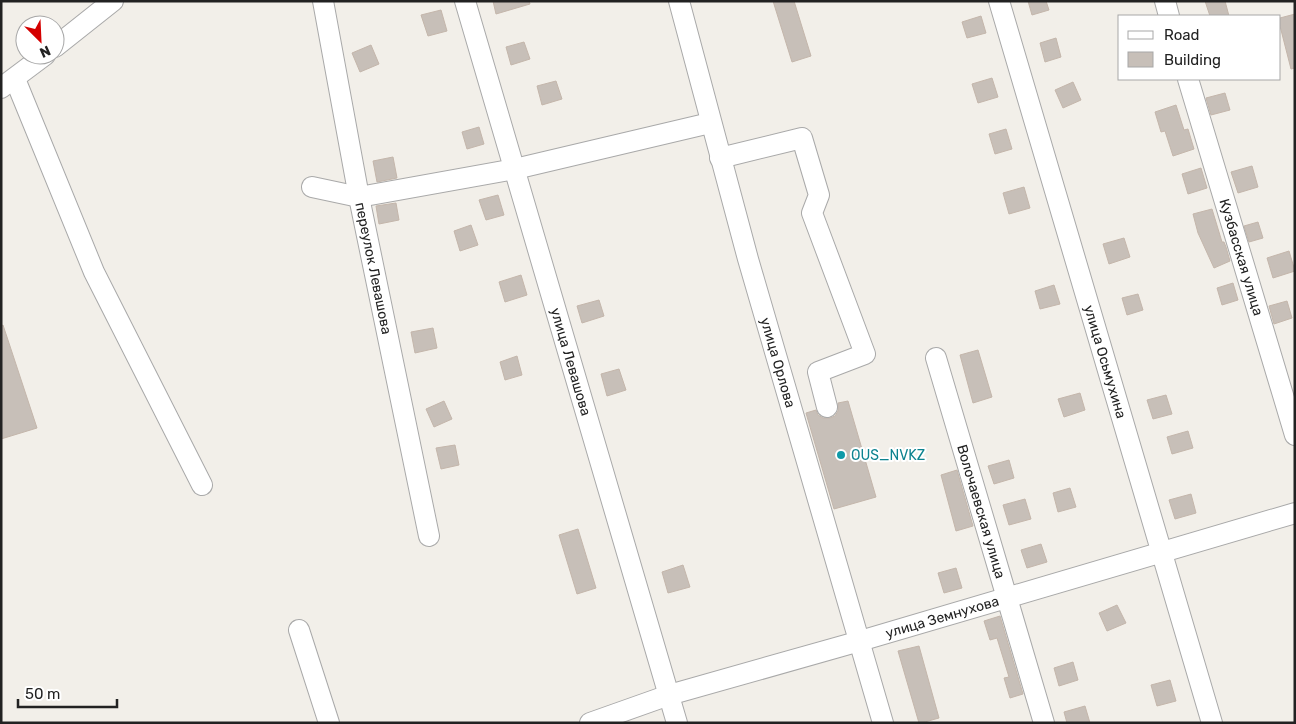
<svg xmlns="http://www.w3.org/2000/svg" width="1296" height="724" viewBox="0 0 1296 724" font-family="Rubik,sans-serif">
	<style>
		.building { fill: #c7bfb8; stroke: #c4b6ab }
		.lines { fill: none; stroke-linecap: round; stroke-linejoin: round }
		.minor-casing { stroke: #a9a9a9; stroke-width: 22 }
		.minor { stroke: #fff; stroke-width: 20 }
		.culture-dot { fill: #0f9aa8; stroke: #fff; stroke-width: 2 }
		.labels { text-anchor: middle; stroke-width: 4; stroke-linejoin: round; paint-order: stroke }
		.street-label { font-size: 14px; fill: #222; stroke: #fff }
		.culture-label { font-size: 14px; fill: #0d838f; stroke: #fff; text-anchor: start }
	</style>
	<rect width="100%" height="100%" fill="#f2efe9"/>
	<path class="building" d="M493 1H529L530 4 496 14Z
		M773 1H794L811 56 792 62Z
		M1028 1H1046L1049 10 1032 15Z
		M1205 1H1225L1229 16H1210Z
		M441 10 447 31 428 36 421 15Z
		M1295 14V68L1291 69 1280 26V18Z
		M981 16 986 33 967 38 962 22Z
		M1056 38 1061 57 1045 62 1040 43Z
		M524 42 530 59 511 65 506 47Z
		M371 45 379 64 360 72 352 53Z
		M992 78 998 97 978 103 972 84Z
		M556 81 562 99 542 105 537 86Z
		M1073 82 1081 100 1063 108 1055 90Z
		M1225 93 1230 110 1211 115 1206 98Z
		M1176 105 1184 130 1188 129 1194 149 1173 156 1165 131 1161 132 1155 112Z
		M479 127 484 144 467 149 462 132Z
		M1006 129 1012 149 995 154 989 134Z
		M393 157 397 178 377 182 373 161Z
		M1252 166 1258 187 1238 193 1231 172Z
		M1201 168 1207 188 1188 194 1182 174Z
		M1024 187 1030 208 1009 214 1003 193Z
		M498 195 504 215 486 220 479 200Z
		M396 203 399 220 379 224 376 206Z
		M1212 209 1222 242H1224L1226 247 1230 261 1214 268 1198 233 1193 214Z
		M1258 222 1263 238 1249 242 1244 226Z
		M471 225 478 245 460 251 454 231Z
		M1124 238 1130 257 1109 264 1103 244Z
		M1289 251 1295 271 1273 278 1267 258Z
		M521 275 527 295 505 302 499 282Z
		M1233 283 1238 300 1222 305 1217 288Z
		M1054 285 1060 304 1040 309 1035 291Z
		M1138 294 1143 310 1127 315 1122 298Z
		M599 300 604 316 582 323 577 306Z
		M1287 301 1292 318 1274 324 1269 306Z
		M3 325 37 428 1 439V326Z
		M433 328 437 348 415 353 411 332Z
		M978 350 992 397 973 403 960 355Z
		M517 356 522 375 505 380 500 362Z
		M619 369 626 390 607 396 601 374Z
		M1080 393 1085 410 1064 417 1058 399Z
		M1166 395 1172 414 1153 419 1147 400Z
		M444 401 452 419 434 427 426 409Z
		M848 401 876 497 834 509 806 413 816 410 818 415 823 418H830L835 416 838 411V403Z
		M1188 431 1193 448 1172 454 1167 437Z
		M455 445 459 465 441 469 436 448Z
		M1009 460 1014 478 994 484 988 466Z
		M957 470 973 526 956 531 941 475Z
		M1070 488 1076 507 1058 512 1053 493Z
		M1191 494 1196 513 1175 519 1169 500Z
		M1025 499 1031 519 1009 525 1003 505Z
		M578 529 596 588 577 594 559 535Z
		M1041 544 1047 562 1027 568 1021 550Z
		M683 565 690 587 668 593 662 572Z
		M956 568 962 588 944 593 938 573Z
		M1117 605 1126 623 1107 631 1099 613Z
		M1000 616 1023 694 1010 698 1004 678 1009 677 997 638 990 640 984 621Z
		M919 646 939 718 921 723H919L898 651Z
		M1073 662 1078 680 1059 686 1054 668Z
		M1170 680 1176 701 1157 706 1151 685Z
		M1085 706 1090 723H1067L1064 712Z"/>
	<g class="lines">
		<g class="minor-casing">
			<g id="minor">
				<path id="s1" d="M323 1 359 197 429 536"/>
				<path id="s2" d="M465 1 677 723"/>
				<path id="s3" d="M679 1 748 259 883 723"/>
				<path id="s4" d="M999 1 1212 723"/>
				<path d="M1165 1 1169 16"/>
				<path d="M55 47 113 1"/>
				<path d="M15 79 94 272 202 485"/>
				<path id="s5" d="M1188 79 1295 435"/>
				<path d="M1 88 45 55"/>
				<path d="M720 158 802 138 819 195 812 213 865 354 818 372 827 407"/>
				<path d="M312 187 359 197 515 169 710 123"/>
				<path id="s6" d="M936 358 1044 723"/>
				<path d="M299 630 329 723"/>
				<path id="s7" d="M590 723 669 695 860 641 1295 513"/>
			</g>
		</g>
		<use href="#minor" class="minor"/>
	</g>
	<circle class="culture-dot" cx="841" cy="455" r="5"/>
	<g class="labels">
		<g class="street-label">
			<text dy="5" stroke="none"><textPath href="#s5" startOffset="186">Кузбасская улица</textPath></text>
			<text dy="5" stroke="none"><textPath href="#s1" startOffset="272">переулок Левашова</textPath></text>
			<text dy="5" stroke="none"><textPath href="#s2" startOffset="376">улица Левашова</textPath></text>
			<text dy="5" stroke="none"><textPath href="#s4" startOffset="376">улица Осьмухина</textPath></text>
			<text dy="5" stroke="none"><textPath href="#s3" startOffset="375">улица Орлова</textPath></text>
			<text dy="5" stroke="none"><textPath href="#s6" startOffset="160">Волочаевская улица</textPath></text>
			<text dy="5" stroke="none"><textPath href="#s7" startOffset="368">улица Земнухова</textPath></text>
		</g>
		<g class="culture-label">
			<text x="851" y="460">OUS_NVKZ</text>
		</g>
	</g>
	<rect width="1296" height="724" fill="none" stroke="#222222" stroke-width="5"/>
	<rect x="1118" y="15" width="162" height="65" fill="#ffffff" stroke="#a7a7a7"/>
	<rect x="1128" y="31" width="25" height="8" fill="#ffffff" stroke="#a7a7a7"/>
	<text x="1164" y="40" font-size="15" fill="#222222">Road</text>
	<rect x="1128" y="52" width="25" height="15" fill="#c7bfb8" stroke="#a7a7a7"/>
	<text x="1164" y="65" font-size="15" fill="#222222">Building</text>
	<g transform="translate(40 40) rotate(156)"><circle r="24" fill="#ffffff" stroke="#a7a7a7"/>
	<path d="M0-4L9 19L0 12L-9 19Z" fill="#d40000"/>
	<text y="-8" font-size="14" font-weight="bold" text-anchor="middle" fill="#222222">N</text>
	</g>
	<path d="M18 699v8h99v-8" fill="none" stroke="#222222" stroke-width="2.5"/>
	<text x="25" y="699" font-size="15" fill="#222222" stroke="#ffffff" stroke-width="4" paint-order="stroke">50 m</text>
</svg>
